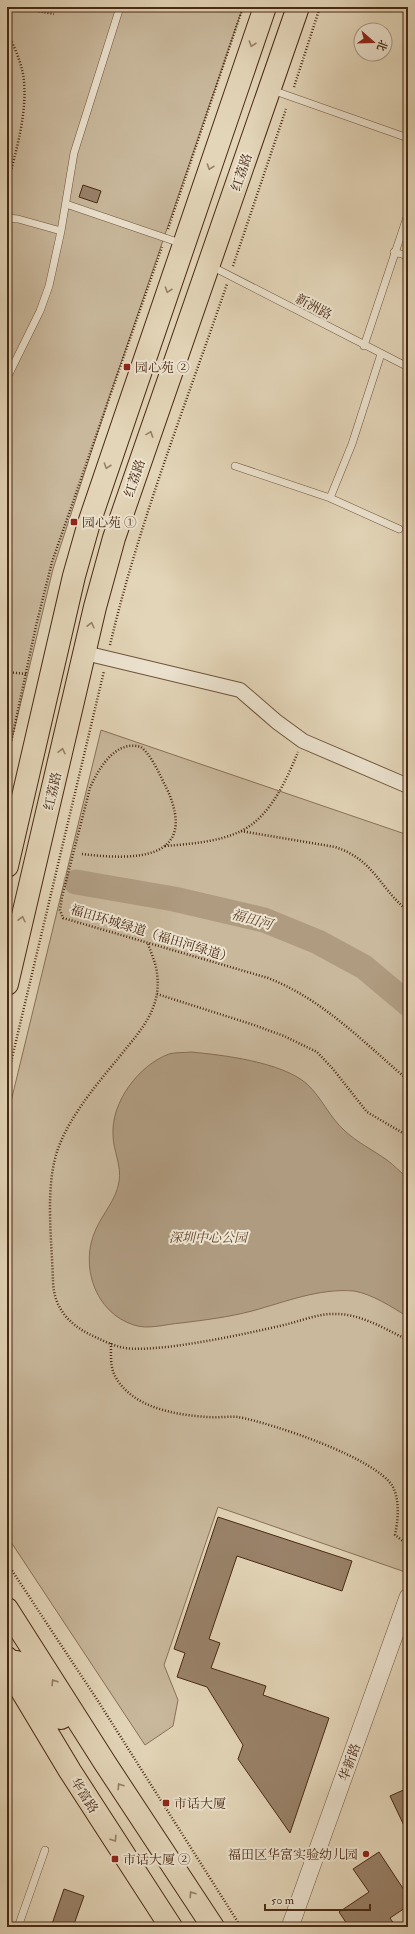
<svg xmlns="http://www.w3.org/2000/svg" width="415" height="1934" viewBox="0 0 415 1934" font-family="'IM FELL Double Pica','Noto Serif SC',serif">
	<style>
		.green { fill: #c9b89c; stroke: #897058 }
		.water { fill: #af9b80; stroke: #866d54 }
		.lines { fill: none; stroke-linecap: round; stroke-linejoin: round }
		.river { stroke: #af9b80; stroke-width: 25 }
		.building { fill: #998269; stroke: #492913 }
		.service-casing { stroke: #70543c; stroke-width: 8 }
		.minor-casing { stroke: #70543c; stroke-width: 16 }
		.tertiary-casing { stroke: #70543c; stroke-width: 18 }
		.primary-casing { stroke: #492913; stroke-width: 24 }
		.path { stroke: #492913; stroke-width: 2.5; stroke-dasharray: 1 2; stroke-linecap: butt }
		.service { stroke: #ede4d1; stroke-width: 7 }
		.minor { stroke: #ede4d1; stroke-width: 14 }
		.tertiary { stroke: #ede4d1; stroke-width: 17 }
		.primary { stroke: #e3d5b8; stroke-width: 22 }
		.oneway { stroke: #967f66 }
		.poi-dot { fill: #8f2418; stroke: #ede4d1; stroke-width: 1.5 }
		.labels { text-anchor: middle; stroke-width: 4; stroke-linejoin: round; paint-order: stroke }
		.street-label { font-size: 13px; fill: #492913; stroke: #ede4d1 }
		.poi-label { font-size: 13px; fill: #492913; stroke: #ede4d1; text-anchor: start }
		.park-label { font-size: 13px; font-style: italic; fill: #63462e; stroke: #ede4d1 }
		.water-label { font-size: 14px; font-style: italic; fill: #62462e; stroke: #ede4d1 }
	</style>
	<rect width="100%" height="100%" fill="#e3d5b8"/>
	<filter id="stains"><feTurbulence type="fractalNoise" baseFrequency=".005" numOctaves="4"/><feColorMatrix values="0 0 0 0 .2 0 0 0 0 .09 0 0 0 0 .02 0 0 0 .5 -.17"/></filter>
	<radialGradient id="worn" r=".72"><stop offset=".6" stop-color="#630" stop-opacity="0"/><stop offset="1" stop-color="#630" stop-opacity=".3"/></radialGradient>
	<path class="green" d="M7 7H243L110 395 53 569 7 760Z
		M101 730 408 835V1573L218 1507 164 1665 178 1700 173 1726 145 1745 7 1536V1118Z"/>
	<path class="water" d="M191 1052C223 1055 282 1062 307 1084 322 1098 330 1118 345 1131 358 1143 373 1150 387 1160 395 1166 401 1173 408 1178V1317C392 1307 372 1294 354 1291 319 1288 285 1302 252 1311 229 1317 205 1320 181 1323 166 1324 148 1330 134 1325 95 1313 79 1265 96 1229 103 1213 116 1200 119 1182 122 1165 113 1151 113 1135 111 1102 139 1065 169 1054 176 1052 184 1053 191 1052Z"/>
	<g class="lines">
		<path class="river" d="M76 882 174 899 264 920 318 942 364 967 408 1004"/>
	</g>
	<path class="building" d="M83 185 101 191 97 203 79 197Z
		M218 1517 352 1561 342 1591 237 1556 209 1639 220 1643 211 1668 266 1686 263 1695 329 1718 290 1833 238 1759 243 1745 207 1687 177 1677 185 1653 174 1649Z
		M408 1788V1834L390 1796Z
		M379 1852 408 1896V1906L390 1918 396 1927H349L339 1912 369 1892 353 1869Z
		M64 1889 84 1896 73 1927H51Z"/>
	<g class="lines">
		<g class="service-casing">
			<path id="service" d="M272 90 408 138
				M66 204 183 244
				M7 218 18 219 61 231
				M394 252 408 256
				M211 266 408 367
				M364 346 408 214
				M7 378 40 311 49 286 61 231 74 153 120 7
				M235 466 330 498 399 529
				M330 498 352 444 381 354
				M18 1927 45 1850"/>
		</g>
		<g class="minor-casing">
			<path id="minor" d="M85 653 240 690 277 722 303 741 408 786"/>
		</g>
		<g class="tertiary-casing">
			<path id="tertiary" d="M290 1927 408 1597"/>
		</g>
		<g class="primary-casing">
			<path id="primary" d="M7 866 74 576 89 523 265 7
				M7 984 95 607 114 538 298 7
				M7 1609 105 1763 213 1927
				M7 1658 22 1691 70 1771 171 1927
				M16 1662 36 1684 61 1718"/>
		</g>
		<path class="path" d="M15 7 54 14
			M7 31C13 44 20 59 23 74 29 108 16 152 7 185
			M294 87 320 7
			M168 229 243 7
			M233 266 286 109
			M110 645C139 522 186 404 227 284
			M7 672 26 674
			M7 761 36 626 52 562 162 247
			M241 831 335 847C375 860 379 888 408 911
			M165 846C189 844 219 842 241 831 270 817 286 781 298 752
			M82 854C132 860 200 862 167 789 160 776 153 757 141 747 116 739 98 769 90 788L62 897 60 910 63 918 268 978C324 1000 363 1042 408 1080
			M148 944C151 953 156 963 157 973 162 1009 140 1031 120 1056 98 1083 72 1113 59 1146 44 1185 52 1240 53 1282 54 1307 68 1324 91 1335 102 1340 113 1346 125 1348 140 1350 153 1348 167 1347 207 1342 245 1334 284 1325 301 1321 319 1313 337 1314 361 1314 387 1330 408 1340
			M157 994 254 1025 284 1036 317 1052 333 1069 367 1112 408 1136
			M7 1079 104 671
			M111 1343C111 1354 110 1367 115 1376 132 1408 176 1415 208 1417 218 1418 228 1416 238 1417 271 1423 377 1458 393 1487 400 1501 398 1521 395 1535L408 1545
			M7 1563 98 1701 241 1927"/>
		<use href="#service" class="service"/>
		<use href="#minor" class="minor"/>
		<use href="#tertiary" class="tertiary"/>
		<use href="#primary" class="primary"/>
	</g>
	<defs><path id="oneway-chevron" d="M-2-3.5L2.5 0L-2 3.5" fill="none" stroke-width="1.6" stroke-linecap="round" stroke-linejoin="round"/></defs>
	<g class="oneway">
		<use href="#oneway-chevron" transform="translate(252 44) rotate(109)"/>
		<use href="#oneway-chevron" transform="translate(210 167) rotate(109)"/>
		<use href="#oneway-chevron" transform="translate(168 290) rotate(109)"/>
		<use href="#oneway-chevron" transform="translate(150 434) rotate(-70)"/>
		<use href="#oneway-chevron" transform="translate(107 466) rotate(109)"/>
		<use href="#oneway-chevron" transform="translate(91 625) rotate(-77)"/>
		<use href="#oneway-chevron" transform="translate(62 751) rotate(-77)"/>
		<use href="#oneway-chevron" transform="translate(22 919) rotate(-77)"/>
		<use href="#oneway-chevron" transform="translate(54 1682) rotate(-122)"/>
		<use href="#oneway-chevron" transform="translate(120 1786) rotate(-123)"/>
		<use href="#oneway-chevron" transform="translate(114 1839) rotate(57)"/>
		<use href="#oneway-chevron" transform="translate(192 1894) rotate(-123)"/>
	</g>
	<g class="poi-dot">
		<rect x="123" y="363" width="8" height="8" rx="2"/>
		<rect x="70" y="518" width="8" height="8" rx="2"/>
		<rect x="162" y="1799" width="8" height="8" rx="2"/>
		<circle cx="366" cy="1854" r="4"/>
		<rect x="111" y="1855" width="8" height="8" rx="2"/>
	</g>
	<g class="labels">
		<g class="street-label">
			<text transform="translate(241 172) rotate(-71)" y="5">红荔路</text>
			<text transform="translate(314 306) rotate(28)" y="5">新洲路</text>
			<text transform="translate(134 478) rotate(-71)" y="5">红荔路</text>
			<text transform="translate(52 791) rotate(-77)" y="5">红荔路</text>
			<text transform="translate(152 933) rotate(17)" y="5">福田环城绿道（福田河绿道）</text>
			<text transform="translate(349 1762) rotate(-70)" y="5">华新路</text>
			<text transform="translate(85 1795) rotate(57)" y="5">华富路</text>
		</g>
		<g class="poi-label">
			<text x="135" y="372">园心苑 ②</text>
			<text x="82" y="527">园心苑 ①</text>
			<text x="174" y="1808">市话大厦</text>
			<text x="358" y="1859" text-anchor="end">福田区华富实验幼儿园</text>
			<text x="123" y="1864">市话大厦 ②</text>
		</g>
		<g class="park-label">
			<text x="208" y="1242">深圳中心公园</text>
		</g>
		<g class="water-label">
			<text transform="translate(252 919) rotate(16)" y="5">福田河</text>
		</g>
	</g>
	<rect width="415" height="1934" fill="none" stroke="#e3d5b8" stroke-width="24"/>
	<rect x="8" y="8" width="399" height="1918" fill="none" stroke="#492913" stroke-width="2"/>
	<rect x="12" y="12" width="391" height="1910" fill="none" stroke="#492913"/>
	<g transform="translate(373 42) rotate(110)"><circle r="19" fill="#ede4d1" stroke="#ab9985"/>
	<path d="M0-3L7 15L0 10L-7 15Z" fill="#8f2418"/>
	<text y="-6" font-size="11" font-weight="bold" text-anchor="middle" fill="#492913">北</text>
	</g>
	<path d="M265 1904v6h105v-6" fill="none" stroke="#492913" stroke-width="2"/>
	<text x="271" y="1904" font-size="12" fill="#492913" stroke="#ede4d1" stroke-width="3" paint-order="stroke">50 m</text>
	<rect width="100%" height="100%" filter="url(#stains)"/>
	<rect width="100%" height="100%" fill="url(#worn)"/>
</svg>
